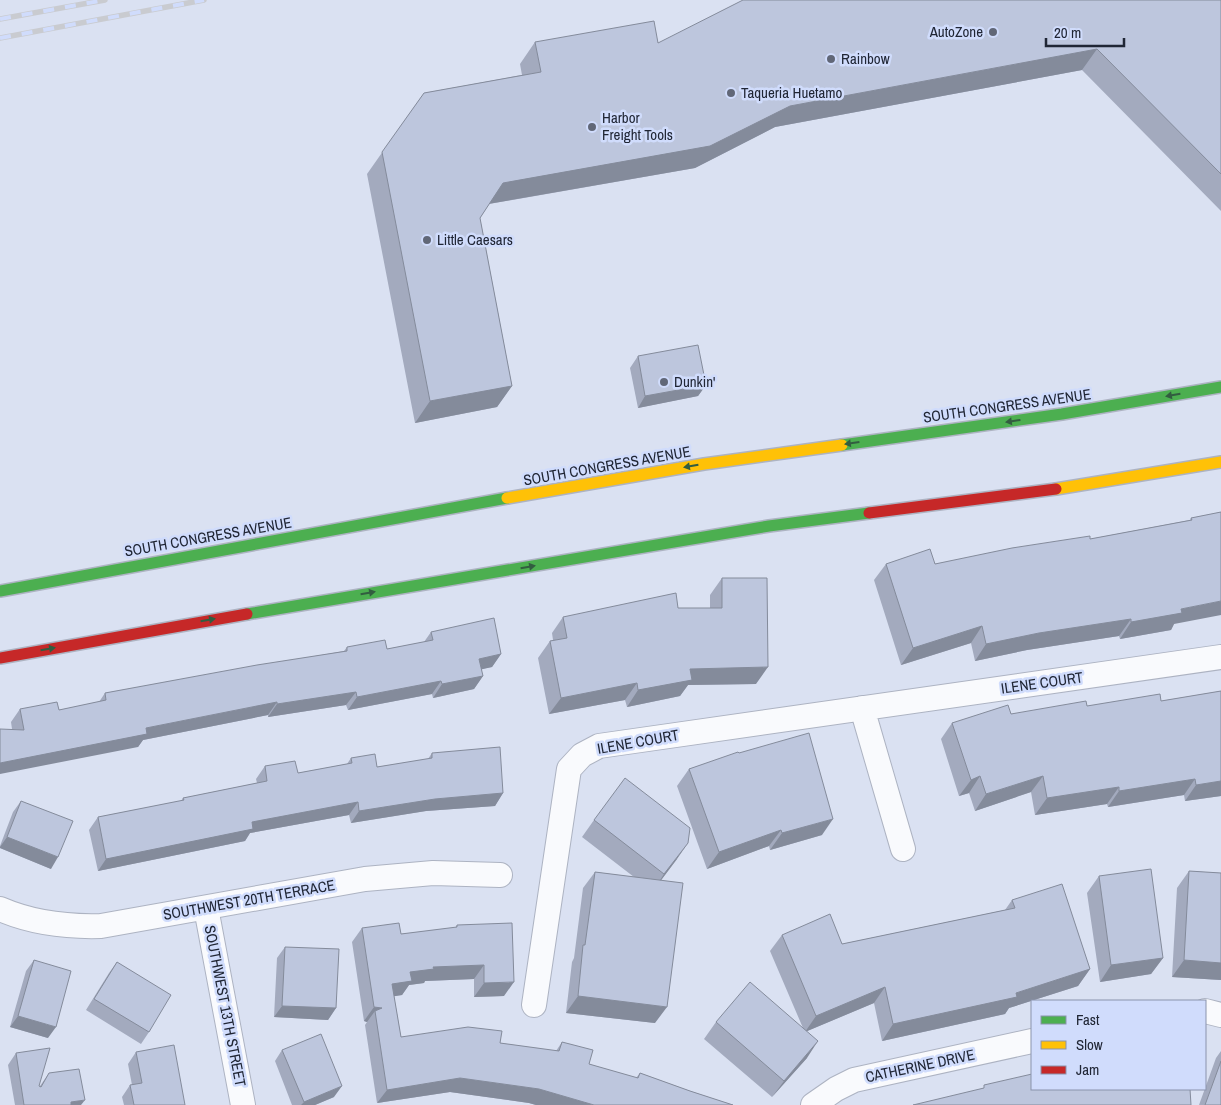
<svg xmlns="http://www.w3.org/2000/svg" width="1221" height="1105" viewBox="0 0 1221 1105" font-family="'Archivo Narrow',sans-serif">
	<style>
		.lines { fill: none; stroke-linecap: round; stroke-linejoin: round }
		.street-casing { stroke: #adb3c2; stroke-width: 26 }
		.fast-casing { stroke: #adb3c2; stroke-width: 14 }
		.slow-casing { stroke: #adb3c2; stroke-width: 14 }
		.jam-casing { stroke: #adb3c2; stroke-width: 14 }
		.street { stroke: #f9fafd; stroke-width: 24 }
		.fast { stroke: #4caf50; stroke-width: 11 }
		.slow { stroke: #ffc107; stroke-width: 11 }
		.jam { stroke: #c62828; stroke-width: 11 }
		.rail-casing { stroke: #c9cbd0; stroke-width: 5.5 }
		.rail { stroke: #d0dcfc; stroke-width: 4; stroke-dasharray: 11; stroke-linecap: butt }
		.wall { fill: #a3aabe }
		.shaded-wall { fill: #848b9b }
		.building { fill: #bdc6dd; stroke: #848b9b }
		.oneway { fill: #325d40 }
		.poi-dot { fill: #616777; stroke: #d0dcfc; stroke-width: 2 }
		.labels { text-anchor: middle; stroke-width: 5; stroke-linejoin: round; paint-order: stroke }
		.poi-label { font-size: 15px; fill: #202635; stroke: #d0dcfc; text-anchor: start }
		.street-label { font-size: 15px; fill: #202635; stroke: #d0dcfc }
	</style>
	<rect width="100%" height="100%" fill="#dae1f2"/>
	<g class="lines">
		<g class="street-casing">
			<path id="street" d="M862 708 903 849
				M206 908 243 1105
				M0 909C32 923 66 927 101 926L365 879 433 873 500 875
				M534 1005 569 769 582 755 599 746 1221 657
				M1205 1011 1221 1015
				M813 1105 836 1089 854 1080 1032 1041"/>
		</g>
		<g class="fast-casing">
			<path id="fast" d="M842 445 1062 414 1221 387
				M0 591 507 498
				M247 614 769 526 869 513"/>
		</g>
		<g class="slow-casing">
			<path id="slow" d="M1056 489 1221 462
				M507 498 704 464 842 445"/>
		</g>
		<g class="jam-casing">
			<path id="jam" d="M869 513 1056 489
				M0 658 247 614"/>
		</g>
		<use href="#street" class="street"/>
		<use href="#fast" class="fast"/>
		<use href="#slow" class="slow"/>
		<use href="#jam" class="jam"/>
		<g class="rail-casing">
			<path id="rail" d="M0 19 105 0
				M0 38 204 0"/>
		</g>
		<use href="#rail" class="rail"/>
	</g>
	<path class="wall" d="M1221 0V211L1082 70 775 127 695 168 489 204 480 218 512 386 497 407 415 423 367 174 424 93 522 75 520 64 535 42 658 43Z
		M638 356 706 385 698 396 638 408 630 368Z
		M1221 512 1174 624 1171 630 1120 639 1119 636 1027 650 975 661 971 643 901 665 874 580 886 564H935L1090 539 1190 520 1191 518Z
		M722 578 756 684 688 685 680 696 627 707 625 700 549 714 538 658 550 641 553 640 552 633 563 617 678 608H710V595Z
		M431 632 501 654 492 667 481 669 483 676 474 689 433 698 432 694 348 710 346 705 268 717V715L143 740 138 747 12 729 11 722 20 709 59 710 99 702 105 693 344 651 347 647 387 649 424 642Z
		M1221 691V796L1185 801 1184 795 1108 807 1107 804 1035 815 1031 792 975 811 969 793 959 796 941 739 952 723 1011 714 1087 706 1161 701Z
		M432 753 503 793 495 806 426 811 351 823 349 815 250 833 245 841 98 871 89 830 98 817 181 801 183 798 257 783 256 779 265 766 298 773 347 764 351 758 377 767 428 759Z
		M739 753 822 835 770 850 769 846 707 869 677 786 689 769Z
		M21 801 51 869 0 848V846L13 812Z
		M594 820 677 859 661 880 655 1023 566 1013 572 962 574 958 583 888 595 872 634 877 582 837Z
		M1189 871 1221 873V980L1172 977 1177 888Z
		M1099 876 1163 958 1151 974 1100 982 1087 893Z
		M1012 900 1090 969 1078 986 1009 1008 1005 1014 882 1041 874 1003 807 1031V1058L772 1097 704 1039 716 1022 803 1028 770 951 782 935 842 944 1005 910Z
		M457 925 504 996 474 997V979L425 981 424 983 409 985 402 995 394 996 401 1037 500 1043 556 1051 562 1042 589 1064 636 1078 640 1073 690 1091 733 1105H536L529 1103 450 1092 377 1103 365 1025 367 1022 364 1021 352 942 362 928 401 934 455 928Z
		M285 947 336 1008 328 1020 274 1017 277 958Z
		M34 960 48 1038 10 1027 26 971Z
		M117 962 149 1032 141 1044 86 1010 109 973Z
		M282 1050 334 1097 315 1105H292L275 1061Z
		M1221 1051V1105H1199L1216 1058Z
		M136 1052 185 1105H124L122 1097 130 1085H132L128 1064Z
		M16 1053 39 1086H40L49 1073 81 1105H15L8 1065Z"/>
	<path class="shaded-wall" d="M1097 49 1082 70 775 127 695 168 488 204 503 183 790 106Z
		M706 385 698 396 638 408 645 396Z
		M512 386 497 407 415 423 430 401Z
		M1221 601V615L1174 624 1171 630 1120 639 1131 622 1181 609Z
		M1131 619 1119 636 1027 650 975 661 986 644 1039 633Z
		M982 626 971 643 901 665 913 648Z
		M501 654 492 667 470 672 479 659Z
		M768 667 756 684 688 685 680 696 627 707 638 690 690 669Z
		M483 676 474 689 433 698 442 684Z
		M441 681 432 694 348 710 357 697Z
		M637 683 625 700 549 714 561 698Z
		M356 692 346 705 268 717 277 704Z
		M277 702 268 715 143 740 138 747 0 774V763L146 728Z
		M980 776 969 793 959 796 971 780Z
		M1043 776 1031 792 975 811 986 794Z
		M1195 779 1184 795 1108 807 1119 791Z
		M1221 781V796L1185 801 1196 785Z
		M1119 787 1107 804 1035 815 1047 798Z
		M503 793 495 806 426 811 351 823 359 811 435 799Z
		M358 802 349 815 250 833 245 841 98 871 106 859 252 822Z
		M833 819 822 835 770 850 782 833Z
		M781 830 769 846 707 869 719 852Z
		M7 837 58 857 51 869 0 848V847Z
		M688 843 677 859 653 891 664 874Z
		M1163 958 1151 974 1100 982 1111 965Z
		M1184 960 1221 963V980L1172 977Z
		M484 965 474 979 425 981 424 983 409 985 402 995 383 998 392 984 410 972 433 967Z
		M1090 969 1078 986 1009 1008 1005 1014 882 1041 893 1024 1016 993Z
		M514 982 504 996 474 997 484 983Z
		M885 987 874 1003 805 1032 816 1016Z
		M578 996 667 1007 655 1023 566 1013Z
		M282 1006 336 1008 328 1020 274 1017Z
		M374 1007 382 1008 375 1011 367 1022 364 1021Z
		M18 1016 56 1027 48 1038 10 1027Z
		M818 1041 807 1058 772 1097 784 1081Z
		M460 1078 539 1089 594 1105H536L529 1103 450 1092 377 1103 387 1090Z
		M342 1086 334 1097 315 1105H301L304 1102Z
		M85 1100 81 1105H69L71 1102Z"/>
	<path class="building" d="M743 0H1221V174L1097 49 790 106 710 146 503 183 480 218 512 386 430 401 382 152 424 93 541 72 535 42 654 21 658 43Z
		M698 345 706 385 645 396 638 356Z
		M1221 512V601L1181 609 1182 613 1131 622V619L1039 633 986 644 982 626 913 648 886 564 930 549 935 564 1012 548 1090 536V539L1192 520 1191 518Z
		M722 578H767L768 667 690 669 692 680 638 690 637 683 561 698 550 641 567 638 563 617 676 593 678 608H722Z
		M494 618 501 654 479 659 483 676 442 684 441 681 357 697 356 692 277 704V702L146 728 147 734 0 763V729L24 730 20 709 57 702 59 710 106 700 105 693 257 665 347 651V647L385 640 387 649 433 640 431 632Z
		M1221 691V781L1196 785 1195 779 1119 791V787L1047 798 1043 776 986 794 980 776 971 780 952 723 1008 705 1011 714 1086 701 1087 706 1160 694 1161 701Z
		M809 733 833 819 782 833 781 830 719 852 689 769 738 752 739 753Z
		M500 747 503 793 435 799 359 811 358 802 252 822 253 829 106 859 98 817 184 800 183 798 267 781 265 766 295 761 298 773 352 763 351 758 375 754 377 767 432 758V753Z
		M625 778 690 828 688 843 664 874 594 820Z
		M21 801 73 821 58 857 7 837Z
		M1151 869 1163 958 1111 965 1099 876Z
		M1189 871 1221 873V963L1184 960Z
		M595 872 683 883 667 1007 578 996 583 945H585Z
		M1062 884 1090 969 1016 993 1017 997 893 1024 885 987 816 1016 782 935 830 914 842 944 1015 908 1012 900Z
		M399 923 401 934 457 927V925L512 923 514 982 484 983V965L433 967 434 969 410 972 412 981 392 984 401 1037 468 1027 502 1031 500 1043 559 1051 562 1042 593 1050 589 1064 638 1078 640 1073 690 1091 733 1105H594L539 1089 460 1078 387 1090 375 1011 382 1008 374 1007 362 928Z
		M285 947 339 949 336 1008 282 1006Z
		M34 960 71 971 56 1027 18 1016Z
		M117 962 171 995 149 1032 94 999Z
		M750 982 818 1041 784 1081 716 1022Z
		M321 1034 342 1086 304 1102 282 1050Z
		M174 1045 185 1105H134L130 1085 142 1083 136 1052Z
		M50 1048 39 1086 41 1087 49 1073 79 1069 85 1100 71 1102V1105H24L16 1053Z
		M1221 1061V1105H1205Z
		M1032 1074V1089H1190L1191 1105H913L984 1088V1085Z"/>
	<defs><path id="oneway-solid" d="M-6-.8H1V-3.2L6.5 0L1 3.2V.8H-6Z" transform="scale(1.25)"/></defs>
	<g class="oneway">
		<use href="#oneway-solid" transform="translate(1173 395) rotate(170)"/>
		<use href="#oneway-solid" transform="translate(1013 421) rotate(172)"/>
		<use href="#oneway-solid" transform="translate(852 443) rotate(172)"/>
		<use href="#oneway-solid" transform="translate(691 466) rotate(170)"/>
		<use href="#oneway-solid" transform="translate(528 567) rotate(-10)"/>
		<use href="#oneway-solid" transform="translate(368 593) rotate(-10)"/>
		<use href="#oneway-solid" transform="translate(208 620) rotate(-10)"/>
		<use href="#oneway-solid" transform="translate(48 649) rotate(-10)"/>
	</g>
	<g class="poi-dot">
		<circle cx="993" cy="32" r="5"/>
		<circle cx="831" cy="59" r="5"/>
		<circle cx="731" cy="93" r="5"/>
		<circle cx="592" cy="127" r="5"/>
		<circle cx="427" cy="240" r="5"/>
		<circle cx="664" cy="382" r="5"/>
	</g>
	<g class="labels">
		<g class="poi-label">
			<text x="983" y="37" text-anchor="end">AutoZone</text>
			<text x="841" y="64">Rainbow</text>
			<text x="741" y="98">Taqueria Huetamo</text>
			<text x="602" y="123">Harbor<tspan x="602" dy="17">Freight Tools</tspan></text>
			<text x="437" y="245">Little Caesars</text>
			<text x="674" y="387">Dunkin'</text>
		</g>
		<g class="street-label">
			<text transform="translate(1007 406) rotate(-8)" y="5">SOUTH CONGRESS AVENUE</text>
			<text transform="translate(607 466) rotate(-10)" y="5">SOUTH CONGRESS AVENUE</text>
			<text transform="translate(208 537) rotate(-10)" y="5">SOUTH CONGRESS AVENUE</text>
			<text transform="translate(1042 683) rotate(-8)" y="5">ILENE COURT</text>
			<text transform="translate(638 742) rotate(-10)" y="5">ILENE COURT</text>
			<text transform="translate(249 900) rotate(-10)" y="5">SOUTHWEST 20TH TERRACE</text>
			<text transform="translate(225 1006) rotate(79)" y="5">SOUTHWEST 13TH STREET</text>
			<text transform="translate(920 1066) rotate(-12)" y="5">CATHERINE DRIVE</text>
		</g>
	</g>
	<rect x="1031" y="1000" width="175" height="90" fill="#d0dcfc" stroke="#8a93ac"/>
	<rect x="1041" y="1016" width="25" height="8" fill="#4caf50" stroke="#8a93ac"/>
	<text x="1076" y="1025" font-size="15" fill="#202635">Fast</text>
	<rect x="1041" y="1041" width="25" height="8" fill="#ffc107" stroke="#8a93ac"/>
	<text x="1076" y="1050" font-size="15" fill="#202635">Slow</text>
	<rect x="1041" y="1066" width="25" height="8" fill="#c62828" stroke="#8a93ac"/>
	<text x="1076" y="1075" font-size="15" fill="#202635">Jam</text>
	<path d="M1046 38v8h78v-8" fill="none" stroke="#202635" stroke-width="2.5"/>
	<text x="1054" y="38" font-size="15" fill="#202635" stroke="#d0dcfc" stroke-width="4" paint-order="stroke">20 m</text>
</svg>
